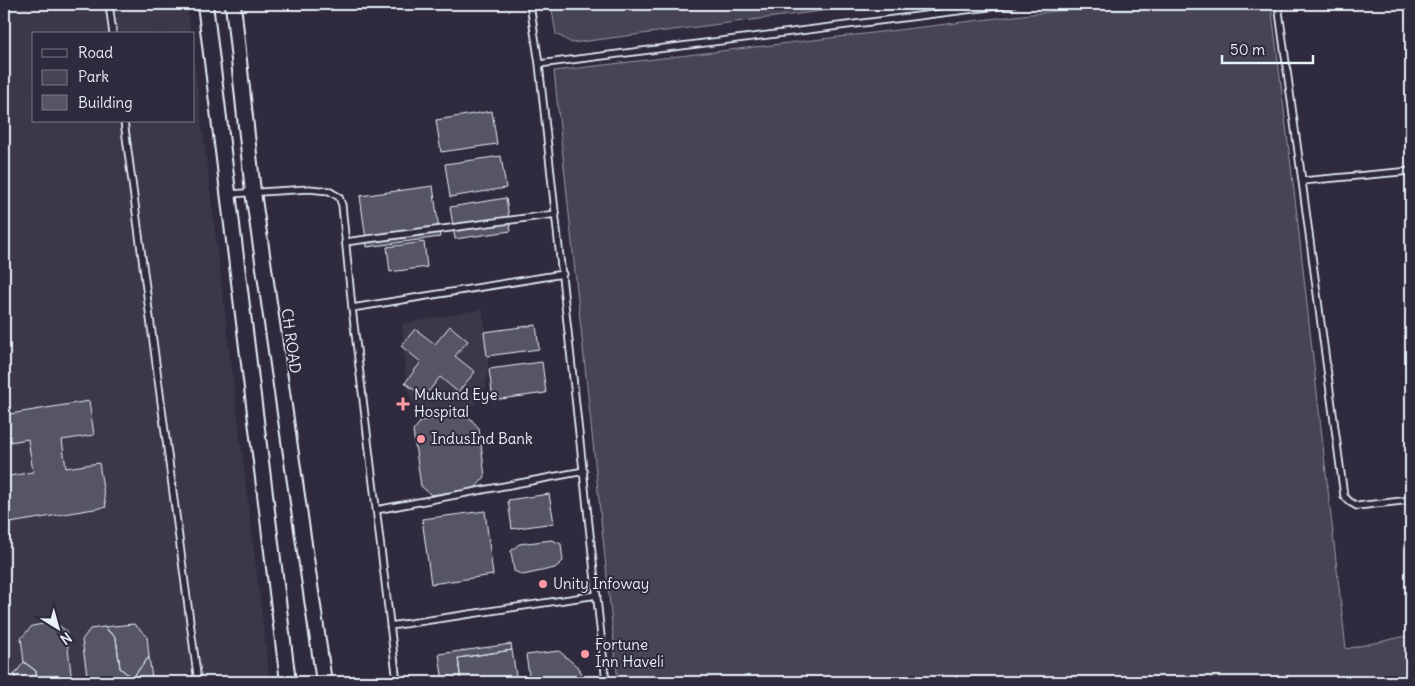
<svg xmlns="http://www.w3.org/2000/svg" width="1415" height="686" viewBox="0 0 1415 686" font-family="Delius,sans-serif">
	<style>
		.built { fill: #3b3749 }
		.green { fill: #464455; stroke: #979aa6 }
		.building { fill: #575565; stroke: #e8f1f8 }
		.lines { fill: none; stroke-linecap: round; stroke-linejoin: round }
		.service-casing { stroke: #e8f1f8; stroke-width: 9 }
		.tertiary-casing { stroke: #e8f1f8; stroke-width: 18 }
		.service { stroke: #2f2a3d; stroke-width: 5.5 }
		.tertiary { stroke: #2f2a3d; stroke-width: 14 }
		.poi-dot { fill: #ff9aa2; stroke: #2f2a3d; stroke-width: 2 }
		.labels { text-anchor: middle; stroke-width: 4; stroke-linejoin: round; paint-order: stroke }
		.street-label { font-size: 15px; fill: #e8f1f8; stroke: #2f2a3d }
		.poi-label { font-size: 15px; fill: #e8f1f8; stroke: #2f2a3d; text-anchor: start }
	</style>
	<rect width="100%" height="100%" fill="#2f2a3d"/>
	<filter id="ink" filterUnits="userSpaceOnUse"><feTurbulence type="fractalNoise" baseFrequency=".02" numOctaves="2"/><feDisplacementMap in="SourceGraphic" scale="10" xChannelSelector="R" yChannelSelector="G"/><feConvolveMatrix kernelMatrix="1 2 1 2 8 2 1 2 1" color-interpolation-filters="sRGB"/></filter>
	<g filter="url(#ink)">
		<path class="built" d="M4 4H187L191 34H34V121H194V58L270 682H4Z
			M482 309 489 347 488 370 486 387 474 405 439 414 412 404 406 383 402 324Z"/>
		<path class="green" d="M551 4H876L572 43 556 34Z
			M1115 4H1271L1296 207 1346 649 1411 635V682H618L554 71Z"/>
		<path class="building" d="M492 111 497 144 441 152 436 120Z
			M501 156 506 188 450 197 445 164Z
			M433 186 440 237 367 247 360 196Z
			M506 198 511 231 455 239 450 207Z
			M424 242 427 267 390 272 387 247Z
			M536 325 539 349 487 356 484 332Z
			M450 326 468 341 455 356 475 372 458 392 440 377 424 397 405 383 421 362 401 346 415 329 435 344Z
			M542 362 546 393 493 400 489 369Z
			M89 401 94 435 62 440 66 468 99 463 106 507 4 524V477L33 472 28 439 4 443V415Z
			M467 415 479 428 485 477 474 489 431 495 421 486 413 431 421 421Z
			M549 494 554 523 512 529 508 500Z
			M485 511 493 575 431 584 422 519Z
			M552 540 561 544 563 561 555 568 523 575 514 571 511 551 519 544Z
			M55 622 66 631 72 682H37L36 671 24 662 21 638 32 626Z
			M134 624 147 636 149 657 132 678 120 668 116 638 104 627Z
			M104 627 116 638 120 668 132 678V682H88L82 640 90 629Z
			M511 644 512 650 458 658 461 682H443L439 654Z
			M512 650 517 682H461L458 658Z
			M559 651 580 669 582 682H530L526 655Z
			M149 657 152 678 149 682H132V678Z
			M24 662 36 671 37 682H16L14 675Z"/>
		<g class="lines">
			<g class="service-casing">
				<path id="service" d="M109 4 113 34
					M530 4 539 64 1013 4
					M1278 4 1302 181 1411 171
					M539 64 606 682
					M124 121 198 682
					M1302 181 1344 496 1350 502 1357 506 1411 500
					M229 194 309 189 329 191 339 197 342 205 352 308 397 682
					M345 242 556 214
					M352 308 563 274
					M376 510 584 471
					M390 626 597 595"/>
			</g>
			<g class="tertiary-casing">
				<path id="tertiary" d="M205 4 288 682
					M233 4 253 192 324 682"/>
			</g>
			<use href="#service" class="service"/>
			<use href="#tertiary" class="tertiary"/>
		</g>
	</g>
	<g class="poi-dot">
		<path d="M400.5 396.5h5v5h5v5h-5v5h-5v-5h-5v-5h5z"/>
		<circle cx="421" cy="439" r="5"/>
		<circle cx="543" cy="584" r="5"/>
		<circle cx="585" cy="654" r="5"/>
	</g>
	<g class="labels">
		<g class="street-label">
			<text transform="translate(291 341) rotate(82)" y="5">CH ROAD</text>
		</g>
		<g class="poi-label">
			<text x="414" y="400">Mukund Eye<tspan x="414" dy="17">Hospital</tspan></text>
			<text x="431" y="444">IndusInd Bank</text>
			<text x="553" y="589">Unity Infoway</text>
			<text x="595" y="650">Fortune<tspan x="595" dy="17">Inn Haveli</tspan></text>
		</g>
	</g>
	<rect width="1415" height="686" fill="none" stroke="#2f2a3d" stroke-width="20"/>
	<rect x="10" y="10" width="1395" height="666" fill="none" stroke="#e8f1f8" stroke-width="2" filter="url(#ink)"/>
	<rect x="32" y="32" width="162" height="90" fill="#2f2a3d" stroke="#797a88"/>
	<rect x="42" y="49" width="25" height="8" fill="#2f2a3d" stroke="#797a88"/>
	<text x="78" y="58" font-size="15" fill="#e8f1f8">Road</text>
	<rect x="42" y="70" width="25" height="15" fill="#464455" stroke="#797a88"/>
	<text x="78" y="82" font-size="15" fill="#e8f1f8">Park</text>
	<rect x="42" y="95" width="25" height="15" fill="#575565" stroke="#797a88"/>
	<text x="78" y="108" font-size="15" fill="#e8f1f8">Building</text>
	<g transform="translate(58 628) rotate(143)" stroke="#2f2a3d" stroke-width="4" paint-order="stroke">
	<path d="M0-4L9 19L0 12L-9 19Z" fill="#e8f1f8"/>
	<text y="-8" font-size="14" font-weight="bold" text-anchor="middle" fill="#e8f1f8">N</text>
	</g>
	<path d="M1222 55v8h91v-8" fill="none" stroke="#e8f1f8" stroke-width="2.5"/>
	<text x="1230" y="55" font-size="15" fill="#e8f1f8" stroke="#2f2a3d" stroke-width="4" paint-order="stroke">50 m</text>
</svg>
